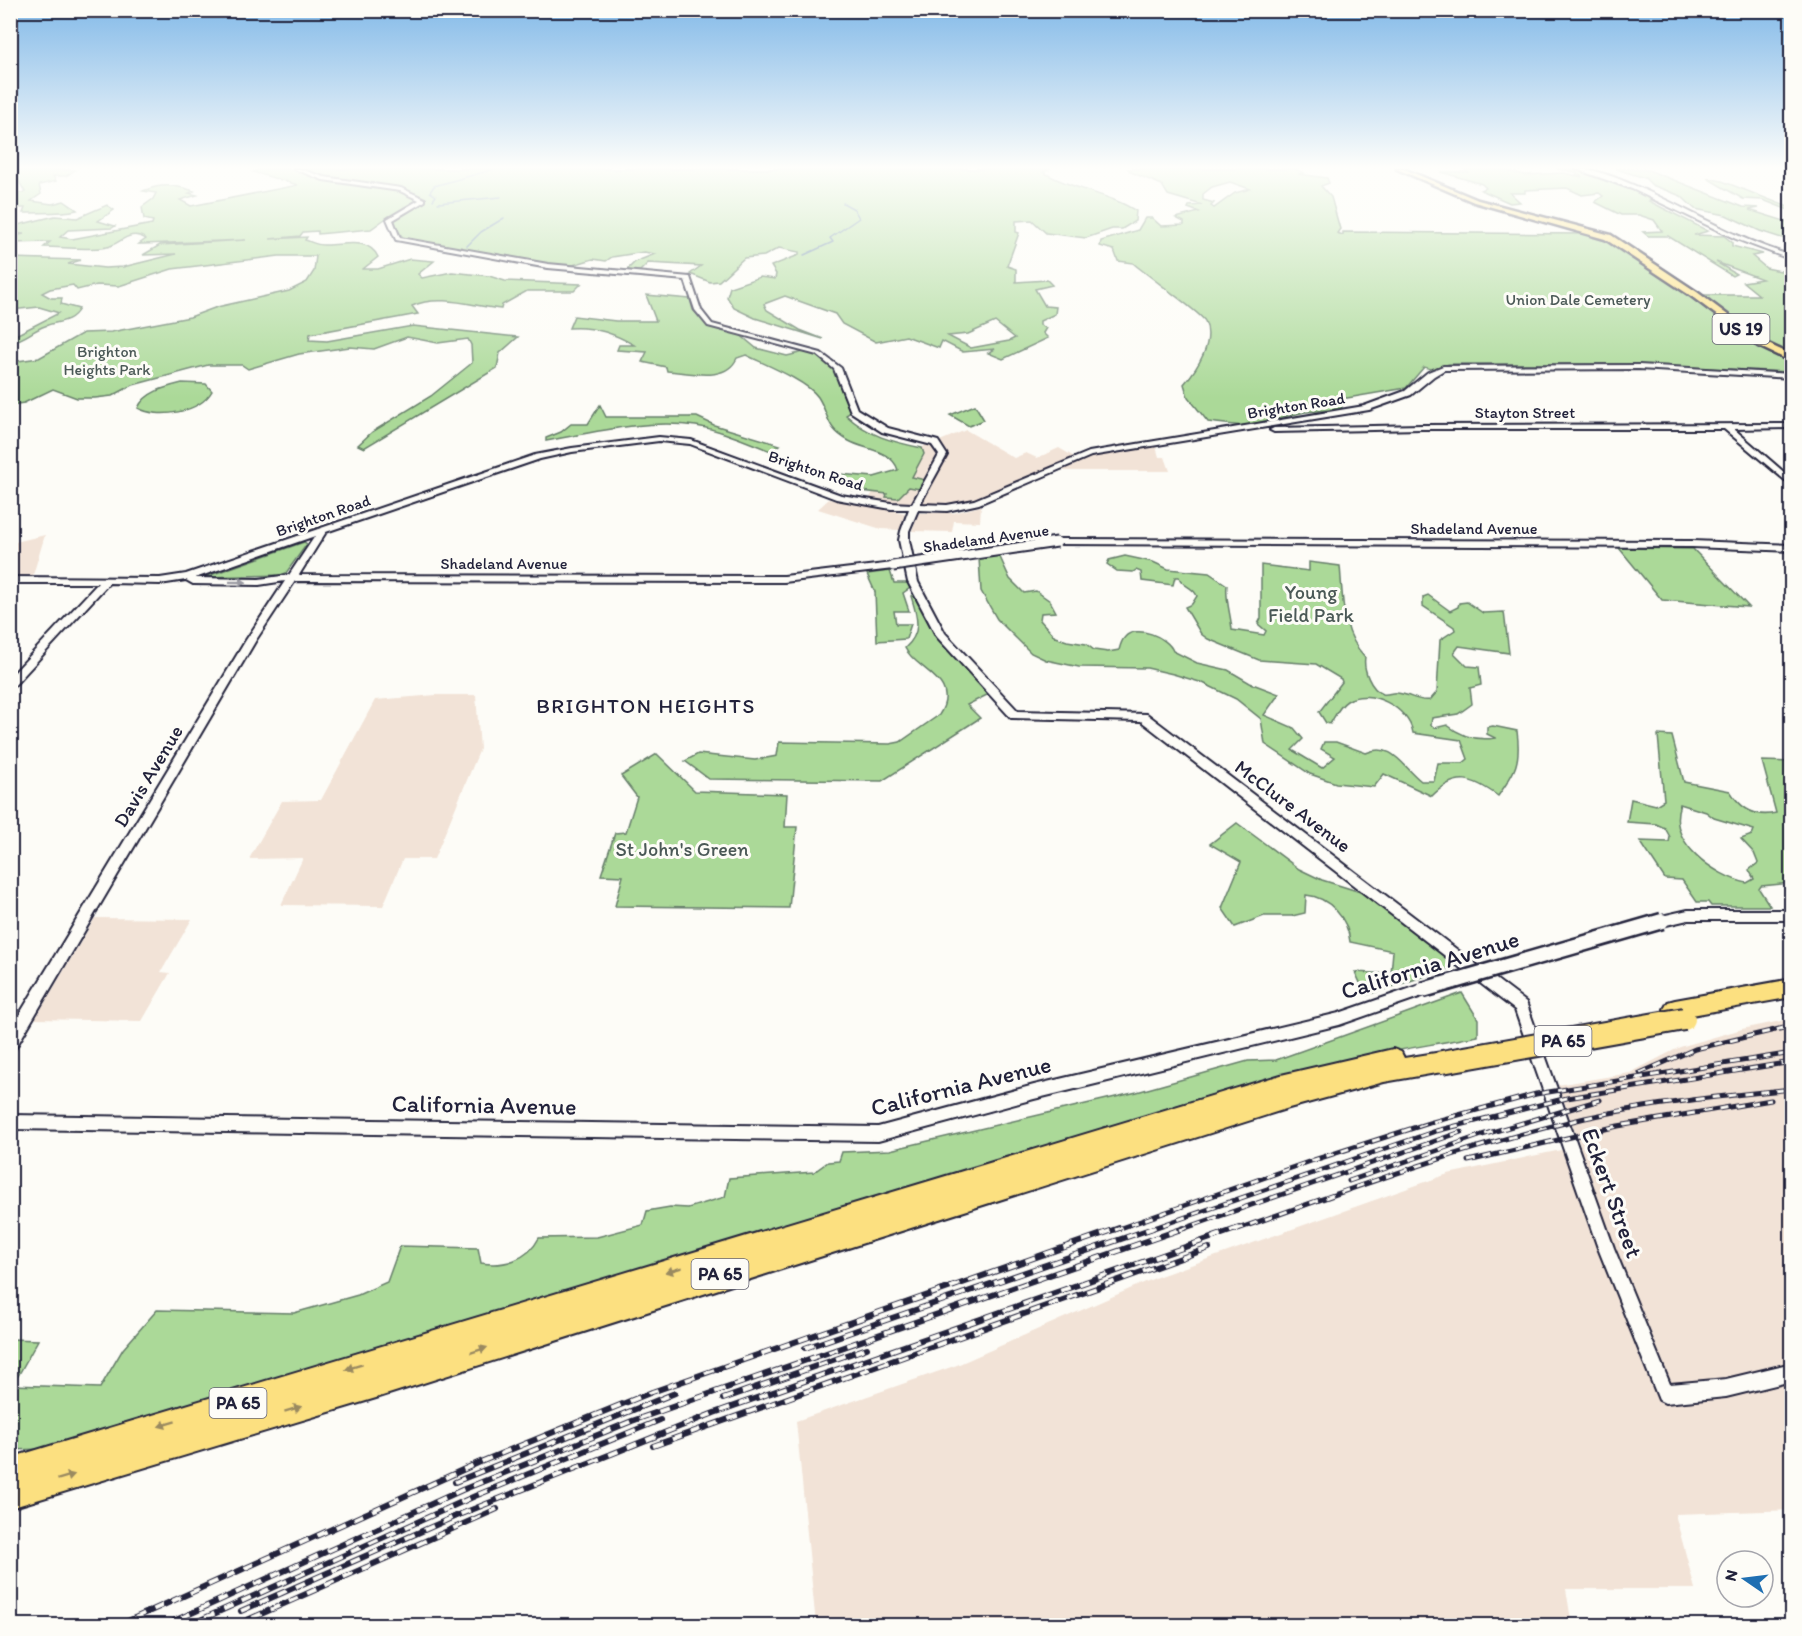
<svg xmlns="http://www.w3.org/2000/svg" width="1802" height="1636" viewBox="0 0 1802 1636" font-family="Itim,sans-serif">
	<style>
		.built { fill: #f2e3d7 }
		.green { fill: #abd998; stroke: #667e6a; stroke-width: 1.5; fill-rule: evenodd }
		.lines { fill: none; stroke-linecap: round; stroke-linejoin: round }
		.stream { stroke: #6081a2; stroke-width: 1.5 }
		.tertiary-casing { stroke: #22223b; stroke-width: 4 }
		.primary-casing { stroke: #22223b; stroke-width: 5 }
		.motorway-casing { stroke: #22223b; stroke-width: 4 }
		.tertiary { fill: #fdfcf7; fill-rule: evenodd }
		.primary { fill: #fce080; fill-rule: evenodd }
		.motorway { fill: #fce080; fill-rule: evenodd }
		.rail-far1-casing { stroke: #22223b; stroke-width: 5 }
		.rail-casing { stroke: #22223b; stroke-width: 6 }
		.rail-far1 { stroke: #fdfcf7; stroke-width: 3; stroke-dasharray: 8; stroke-linecap: butt }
		.rail { stroke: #fdfcf7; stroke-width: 4; stroke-dasharray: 10; stroke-linecap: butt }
		.tertiary-bridge-far1-casing { stroke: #22223b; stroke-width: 13; stroke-linecap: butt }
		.tertiary-bridge-casing { stroke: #22223b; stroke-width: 19; stroke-linecap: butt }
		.motorway-bridge-casing { stroke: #22223b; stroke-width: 26; stroke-linecap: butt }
		.tertiary-bridge-far1 { stroke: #fdfcf7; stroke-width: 9 }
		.tertiary-bridge { stroke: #fdfcf7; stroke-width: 14 }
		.motorway-bridge { stroke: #fce080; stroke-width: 22 }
		.oneway { fill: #9a9aa2 }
		.oneway2 { fill: #9a8a61 }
		.labels { text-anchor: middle; stroke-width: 6; stroke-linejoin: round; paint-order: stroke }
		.far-park-label { font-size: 16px; fill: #4b5957; stroke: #fdfcf7 }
		.far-street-label { font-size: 16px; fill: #22223b; stroke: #fdfcf7 }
		.shield { fill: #fdfcf7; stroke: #646373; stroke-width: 1.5 }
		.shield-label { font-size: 18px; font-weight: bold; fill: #22223b }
		.park-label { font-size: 20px; fill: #4b5957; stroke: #fdfcf7 }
		.street-label { font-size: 20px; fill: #22223b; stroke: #fdfcf7 }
		.neighbourhood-label { font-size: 21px; letter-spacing: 1.5px; fill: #22223b; stroke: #fdfcf7 }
		.near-street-label { font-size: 24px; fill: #22223b; stroke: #fdfcf7 }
	</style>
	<rect width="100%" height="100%" fill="#fdfcf7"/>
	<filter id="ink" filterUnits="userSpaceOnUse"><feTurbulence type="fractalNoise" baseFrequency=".0167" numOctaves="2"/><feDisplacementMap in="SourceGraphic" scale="12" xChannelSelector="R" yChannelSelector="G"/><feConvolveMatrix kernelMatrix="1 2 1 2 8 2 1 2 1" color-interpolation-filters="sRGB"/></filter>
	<g filter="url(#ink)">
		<path class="built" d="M966 430 1014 458 1026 453 1037 458 1059 448 1076 458 1155 443 1159 457H1165L1170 471H1066L1051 468 960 506 867 503 873 492 897 498 912 477 924 454 922 448 929 441 935 443Z
			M829 499 905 513 900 530 881 529 818 509Z
			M981 506 980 522 954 521 952 532 912 531 918 513H954Z
			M45 535 33 575H11V543Z
			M436 695H476L480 749 434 859H403L383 906 281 905 303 858 249 859 282 801 321 800 375 700Z
			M95 918 192 919 161 972 170 973 142 1021 35 1019Z
			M1791 1019V1510L1675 1514 1695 1589H1566L1572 1626 816 1625 796 1421 957 1365 1157 1277 1448 1174 1580 1146 1558 1085 1630 1073 1680 1047 1742 1029Z"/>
		<path class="green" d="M11 169 75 170 66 176H53L56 181 39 185 41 194 31 201 52 204 64 201 77 210C59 214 42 212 23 213L25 208H11L13 204H11V195L25 192 16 176H11Z
			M261 169H1051L1043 172C1072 190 1108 193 1136 211L1135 221 1122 229H1112L1086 238 1046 233 1032 220 1016 221V232L1019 233 1007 266 1016 269V282L1047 280 1052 285 1035 289 1045 306 1056 307 1055 314 1040 321V325L1046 328 1043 333 1048 338 1003 359 988 353 995 349 963 352 942 341 939 348 906 336 876 342 842 324 835 314 785 296 764 304 767 310 800 330 823 339 755 318 734 308 727 297 730 287 760 277 775 279 776 274 771 266 799 255V252L779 248 764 256 744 258 719 281 710 282 690 274 701 266 648 263 640 271 627 270 635 262 655 254 644 252 612 257 606 261 593 259 573 265H554L403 238 389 216 371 229 318 234V231L303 232 300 236 270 239 307 237 305 240C312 242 316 245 324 245 342 246 368 236 378 257L363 269H378L410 259 434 261 418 274 422 278 452 272 489 276 505 281 581 284 574 291H527L502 305 501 309C473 306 439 294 412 306L418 314 310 334 309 340 327 341 413 326 518 337 500 353 497 368 364 448 358 445 372 432 431 396 472 363 471 345 468 339 438 343 407 337 374 349 350 347 299 354 248 369 242 365H208L133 385 112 396 95 398H77L53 389 24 403 11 405V362L39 358 83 333 111 332 190 317 217 307 289 291 307 282 314 271 316 256H279L172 269 119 286 97 285 77 290 73 285 50 289 42 293 51 298H62L61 304 79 309C71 323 58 321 45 326 31 331 26 339 11 342L10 338 59 313 39 307 11 310V258L81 260 68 264 105 268 123 267 176 254 143 255 160 245 246 240 143 244H139L146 239C130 228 120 244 107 247 87 251 64 247 44 247L50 242 11 243V237L24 234 11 233 14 226 55 216 77 218 107 205 114 210 98 221 115 226 112 228 68 230 60 237 72 239 152 224 153 221 144 219 142 207 153 199 156 193 143 191C162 183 175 185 194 191L189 193 197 195 180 200 191 206 298 185 253 172ZM995 322 1015 338 1009 341 971 348 948 336 968 334Z
			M1128 169H1295L1304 173 1298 174 1327 178 1329 183 1321 186 1331 197 1340 229 1337 233 1343 235V232L1593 234 1611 242 1689 295H1759L1743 282 1762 279 1716 262 1736 274 1732 276 1668 236H1648L1643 232 1662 231 1654 220 1639 215H1621L1595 202 1603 196 1599 193 1582 195 1567 188 1525 190V193H1510L1520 202 1510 203 1481 190 1486 188 1482 184 1441 172H1468L1464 169H1499L1525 175 1564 173 1582 177 1575 172 1557 169C1593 169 1622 183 1654 199L1649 201 1708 231 1694 235 1724 236 1732 242V246L1763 254 1752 256 1766 268 1791 273V372L1617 364H1449L1431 369 1424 367 1406 388 1341 399 1342 409 1305 412 1243 426 1208 422 1188 397 1184 384C1197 369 1215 342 1205 321 1200 312 1145 274 1133 263L1118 261 1114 250 1100 246 1101 241 1138 230 1145 218H1152L1161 226 1184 225V222L1176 218 1199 212 1188 208 1189 206 1202 205 1168 195 1162 185 1131 172ZM1230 182 1250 189 1235 193 1214 208 1211 206 1214 203 1203 200V194L1212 187Z
			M1616 169 1648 170 1743 207 1759 208 1749 210 1791 223V236L1785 234 1791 237V241L1760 231 1726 215 1695 209 1681 196 1652 185 1645 178Z
			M1707 178 1722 181 1791 208V211L1763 200 1743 199Z
			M646 295 690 299 693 310 708 326 739 334 756 348 787 356 808 351 835 366 854 410 846 415C868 436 893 442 922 448L924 454 912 477 930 481 925 490 909 487 898 498 886 497 887 494 853 490 851 486 833 480 839 474 874 477 898 470C892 450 865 450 849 441 825 428 830 416 818 397 807 381 764 364 746 355L737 358C726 383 690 372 667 371L666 367 642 362 647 352 617 350 619 345H634C614 333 593 326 569 328L574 316 616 321H656Z
			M182 383 206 384 212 391C200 412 159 420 138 408 145 392 166 387 182 383Z
			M600 405 606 417H697L714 425 780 445 771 451C747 442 722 430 696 426 647 419 595 432 546 441V438L561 432 571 424H588Z
			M975 405 984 420 969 426 950 415Z
			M304 542 307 544 286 573 281 575 205 577Z
			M1619 548 1693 549 1749 607 1662 600Z
			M999 555 1010 579 1024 593 1036 591 1050 601 1056 612 1041 613 1040 620 1055 637 1067 641 1086 644 1094 650 1108 652 1119 650C1120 646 1122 640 1125 637 1136 624 1168 637 1173 651L1197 663 1228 670 1250 683 1279 694 1264 715 1294 728 1303 739 1292 750 1322 768 1335 757 1321 749 1324 742H1336L1366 753C1392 741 1403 767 1421 781H1434L1438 763H1463L1468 759 1461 740 1413 733C1409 708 1370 687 1347 701 1339 706 1335 716 1330 724L1326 723 1319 712 1342 682 1341 679 1316 664 1259 660 1208 639 1201 634 1185 607 1192 604 1197 596C1193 586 1182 587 1179 577H1175L1173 585 1142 581 1141 572 1136 570 1133 572 1117 571 1107 564 1109 560 1125 556 1153 562 1168 569 1209 573 1227 585C1225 599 1231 615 1232 630L1264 635 1266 631 1258 624 1261 618V565L1309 571V562L1340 566C1343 598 1341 632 1365 657 1363 669 1370 689 1383 694 1388 695 1392 692 1397 693 1410 694 1417 702 1430 700L1437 692 1440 640 1455 630 1454 627 1423 606V597L1428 595 1450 611 1458 607 1459 603 1467 602 1483 613 1504 612 1509 653 1459 646 1454 653 1467 666 1479 667 1481 685 1470 688 1472 704 1458 714 1432 718 1431 725 1435 728 1447 725C1461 736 1477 741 1495 738L1487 734V727L1493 726 1517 731C1521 762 1516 771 1498 796 1473 778 1457 771 1432 796L1384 774 1374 787 1336 783 1310 774 1265 744 1261 719 1236 699 1203 683 1173 674 1147 668 1079 667 1046 660 1031 653 997 619 981 591 979 558Z
			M890 571 894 583H908L910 588 903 593 909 611H894L896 624H911L906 639 877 641 875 592 867 574Z
			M914 593 935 636 989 694 967 705 980 718 882 781 709 779 685 761 698 754 755 760 777 756 779 742 890 744 900 742 939 715C962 680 915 670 905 648 923 632 917 616 911 596Z
			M1658 735 1672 736 1684 782 1730 791C1741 809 1756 818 1776 813L1762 761 1791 762V784L1789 785 1792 789 1791 883 1761 886 1759 889 1770 906H1711L1708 902H1697L1682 880 1665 879 1640 841 1669 842 1670 837 1665 828 1656 824 1627 822 1631 799 1656 805 1664 800ZM1680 804 1706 812 1714 818 1754 830 1752 835 1741 839 1754 853 1758 863 1749 870 1754 879 1747 883C1715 876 1666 842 1680 804Z
			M657 754 695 791 787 794 785 827H797L789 908 615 906 623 876 601 875 615 833 626 832 637 797 621 776Z
			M1237 823 1299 869 1322 880 1370 895 1460 965 1366 995 1355 972 1391 974 1393 951 1350 942C1348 918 1329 897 1306 895L1305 913 1292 916H1264L1235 927 1222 908 1241 862 1210 844Z
			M1462 993 1478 1019V1036C1419 1047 1358 1056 1299 1071 1165 1105 1035 1153 902 1189L41 1449 11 1450V1339L38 1340 13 1385 100 1388 123 1349 157 1310 294 1313 358 1295 387 1282 400 1246 478 1248 481 1263C503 1267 528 1260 539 1238L597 1237 643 1225 647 1211 670 1207 688 1208 725 1197 729 1178 814 1172 828 1162 839 1161 842 1152 890 1150 1137 1092 1248 1061 1276 1060Z"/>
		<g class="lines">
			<path class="stream" d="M433 200 436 196 430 192 434 186 495 169
				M438 203 501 197
				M467 246 481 232 504 218
				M804 255 833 242 830 238 859 218 854 209 843 203"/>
			<g class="tertiary-casing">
				<path id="tertiary" d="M294 169H300L324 177 401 188 425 199V201L393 220 400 238 548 264 690 277 701 310 712 324 821 353 841 368 857 409 888 428 938 441 947 455 920 504 947 505 974 500 1089 452 1364 406 1405 391 1428 372 1443 366 1639 365 1792 374V378L1639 369 1444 370 1434 376 1411 395 1369 410 1091 456 979 504 947 511 918 510 909 531V540L918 582 945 633 1018 711 1147 714 1526 1002 1614 1248 1670 1384 1726 1379 1792 1363V1381L1726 1397 1665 1403 1659 1400 1598 1248 1515 1010 1141 721 1011 718 937 637 908 582 899 540 901 531 909 509H891L836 499 690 444 659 441 572 452 540 459 326 532 299 575 784 576 893 563 898 566 893 569 784 582 295 581 256 640 15 1049 10 1050V1030L246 640 285 581 259 585 193 584 186 580 160 584 109 583 14 686 10 687V677L98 583H10V577L160 578 186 574 535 455 572 448 659 437 691 440 841 495 891 503 912 504 939 455 932 445 882 432 851 412 834 369 817 355 708 326 695 310 685 280 548 268 396 240 387 219 419 200 400 191 323 180ZM315 536 289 575 259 579 195 578Z
					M1576 169C1605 166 1685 210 1714 224 1739 237 1765 247 1792 256V260L1736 239 1632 189Z
					M1792 424V428L1734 429 1792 479V486L1724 429H1422L1274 432 1270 430 1274 428 1422 425Z
					M1057 539 1692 541 1792 545V551L1692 547 1054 544V540Z
					M1688 910H1792V920H1688L1662 926 1657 925 1655 921 1657 917Z
					M1423 984 1428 986 1430 990 1428 994 1339 1025 1034 1099 878 1141 10 1129V1115L878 1127 1034 1085 1339 1013Z"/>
			</g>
			<g class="primary-casing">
				<path id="primary" d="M1397 169H1404L1478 200 1611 235 1697 292 1764 342 1792 355V362L1758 346 1691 296 1605 239 1474 202Z"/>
			</g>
			<g class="motorway-casing">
				<path id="motorway" d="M1792 979V997L1675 1018 1668 1016 1664 1009 1668 1002 1675 1000Z
					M1393 1049 1401 1052 1404 1058 1442 1052 1450 1055 1453 1062 1450 1069 1442 1072 1384 1082 1289 1108 376 1398 10 1508V1458L1281 1075Z"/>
			</g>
			<use href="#tertiary" class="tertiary"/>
			<use href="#primary" class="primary"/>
			<use href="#motorway" class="motorway"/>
			<g class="rail-far1-casing">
				<path id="rail-far1" d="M1640 1073 1695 1049 1792 1026
					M1468 1161 1618 1126 1771 1100
					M1349 1181 1482 1135 1600 1100
					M1115 1230 1314 1160 1429 1123 1536 1094 1792 1053
					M1148 1230 1436 1131 1567 1098 1792 1062
					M1180 1230 1461 1132
					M1235 1230C1350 1189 1466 1146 1585 1118 1653 1103 1723 1096 1792 1089"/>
			</g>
			<g class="rail-casing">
				<path id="rail" d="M805 1348 1153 1228
					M723 1399 867 1348
					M653 1446 1209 1248
					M455 1482 675 1393
					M241 1611 456 1516 714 1413 1239 1228
					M117 1626 478 1463 652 1392 1119 1228
					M163 1626 462 1490 632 1421 1184 1228
					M187 1626 475 1496 660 1420
					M234 1626 497 1509"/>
			</g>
			<use href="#rail-far1" class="rail-far1"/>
			<use href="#rail" class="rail"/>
			<g class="tertiary-bridge-far1-casing">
				<path id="tertiary-bridge-far1" d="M893 566 1057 542"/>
			</g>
			<g class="tertiary-bridge-casing">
				<path id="tertiary-bridge" d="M1423 990 1662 921"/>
			</g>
			<g class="motorway-bridge-casing">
				<path id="motorway-bridge" d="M1442 1062 1684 1019"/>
			</g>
			<use href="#tertiary-bridge-far1" class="tertiary-bridge-far1"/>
			<use href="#tertiary-bridge" class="tertiary-bridge"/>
			<use href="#motorway-bridge" class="motorway-bridge"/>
		</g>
		<defs><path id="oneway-solid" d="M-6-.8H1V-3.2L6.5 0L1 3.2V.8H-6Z" transform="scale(1.5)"/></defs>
		<use class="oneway" href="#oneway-solid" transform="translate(238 582) rotate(1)"/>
		<g class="oneway2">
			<use href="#oneway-solid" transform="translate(674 1270) rotate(163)"/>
			<use href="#oneway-solid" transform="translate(479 1350) rotate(-18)"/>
			<use href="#oneway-solid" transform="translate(354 1367) rotate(163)"/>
			<use href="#oneway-solid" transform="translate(293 1409) rotate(-17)"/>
			<use href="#oneway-solid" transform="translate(167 1424) rotate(163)"/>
			<use href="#oneway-solid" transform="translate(66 1477) rotate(-17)"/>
		</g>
	</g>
	<linearGradient id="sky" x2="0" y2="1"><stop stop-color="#82b9e8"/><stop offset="0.42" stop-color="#fefefb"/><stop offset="1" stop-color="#fefefb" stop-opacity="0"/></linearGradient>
	<rect width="1802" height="398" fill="url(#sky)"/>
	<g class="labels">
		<g class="far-park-label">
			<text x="1578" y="305">Union Dale Cemetery</text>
			<text x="107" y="357">Brighton<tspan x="107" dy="18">Heights Park</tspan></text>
		</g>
		<g class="far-street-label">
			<text transform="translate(1296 405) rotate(-9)" y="6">Brighton Road</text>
			<text x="1525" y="418">Stayton Street</text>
			<text transform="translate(816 470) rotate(18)" y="6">Brighton Road</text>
			<text transform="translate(323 515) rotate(-19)" y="6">Brighton Road</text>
			<text x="1474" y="534">Shadeland Avenue</text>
			<text transform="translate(986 538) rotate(-8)" y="6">Shadeland Avenue</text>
			<text x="504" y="569">Shadeland Avenue</text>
		</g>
		<g class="shield">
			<rect x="1712.5" y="314" width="57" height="30" rx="4.5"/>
			<rect x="1534.5" y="1026" width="57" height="30" rx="4.5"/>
			<rect x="691.5" y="1259" width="57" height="30" rx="4.5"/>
			<rect x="209.5" y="1388" width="57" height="30" rx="4.5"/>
		</g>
		<g class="shield-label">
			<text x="1741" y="335">US 19</text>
			<text x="1563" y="1047">PA 65</text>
			<text x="720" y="1280">PA 65</text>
			<text x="238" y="1409">PA 65</text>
		</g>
		<g class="park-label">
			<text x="1311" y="599">Young<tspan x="1311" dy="23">Field Park</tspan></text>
			<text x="682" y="856">St John's Green</text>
		</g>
		<g class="street-label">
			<text transform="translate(148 776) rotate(-59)" y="7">Davis Avenue</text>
			<text transform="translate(1293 806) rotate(37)" y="7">McClure Avenue</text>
		</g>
		<g class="neighbourhood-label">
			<text x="646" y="713">BRIGHTON HEIGHTS</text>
		</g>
		<g class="near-street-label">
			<text transform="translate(1430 965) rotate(-17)" y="8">California Avenue</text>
			<text transform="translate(961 1086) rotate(-14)" y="8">California Avenue</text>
			<text transform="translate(484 1105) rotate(1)" y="8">California Avenue</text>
			<text transform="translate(1612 1193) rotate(70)" y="8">Eckert Street</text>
		</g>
	</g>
	<rect width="1802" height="1636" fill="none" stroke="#fdfcf7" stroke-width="36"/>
	<rect x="18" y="18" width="1766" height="1600" fill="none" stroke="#22223b" stroke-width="2" filter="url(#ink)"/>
	<g transform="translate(1745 1579) rotate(284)"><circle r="28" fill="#fdfcf7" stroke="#a5a5ac" stroke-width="1.5"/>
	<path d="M0-4.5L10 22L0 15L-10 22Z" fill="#1f6fb2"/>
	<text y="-9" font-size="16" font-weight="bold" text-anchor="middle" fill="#22223b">N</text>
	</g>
</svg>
